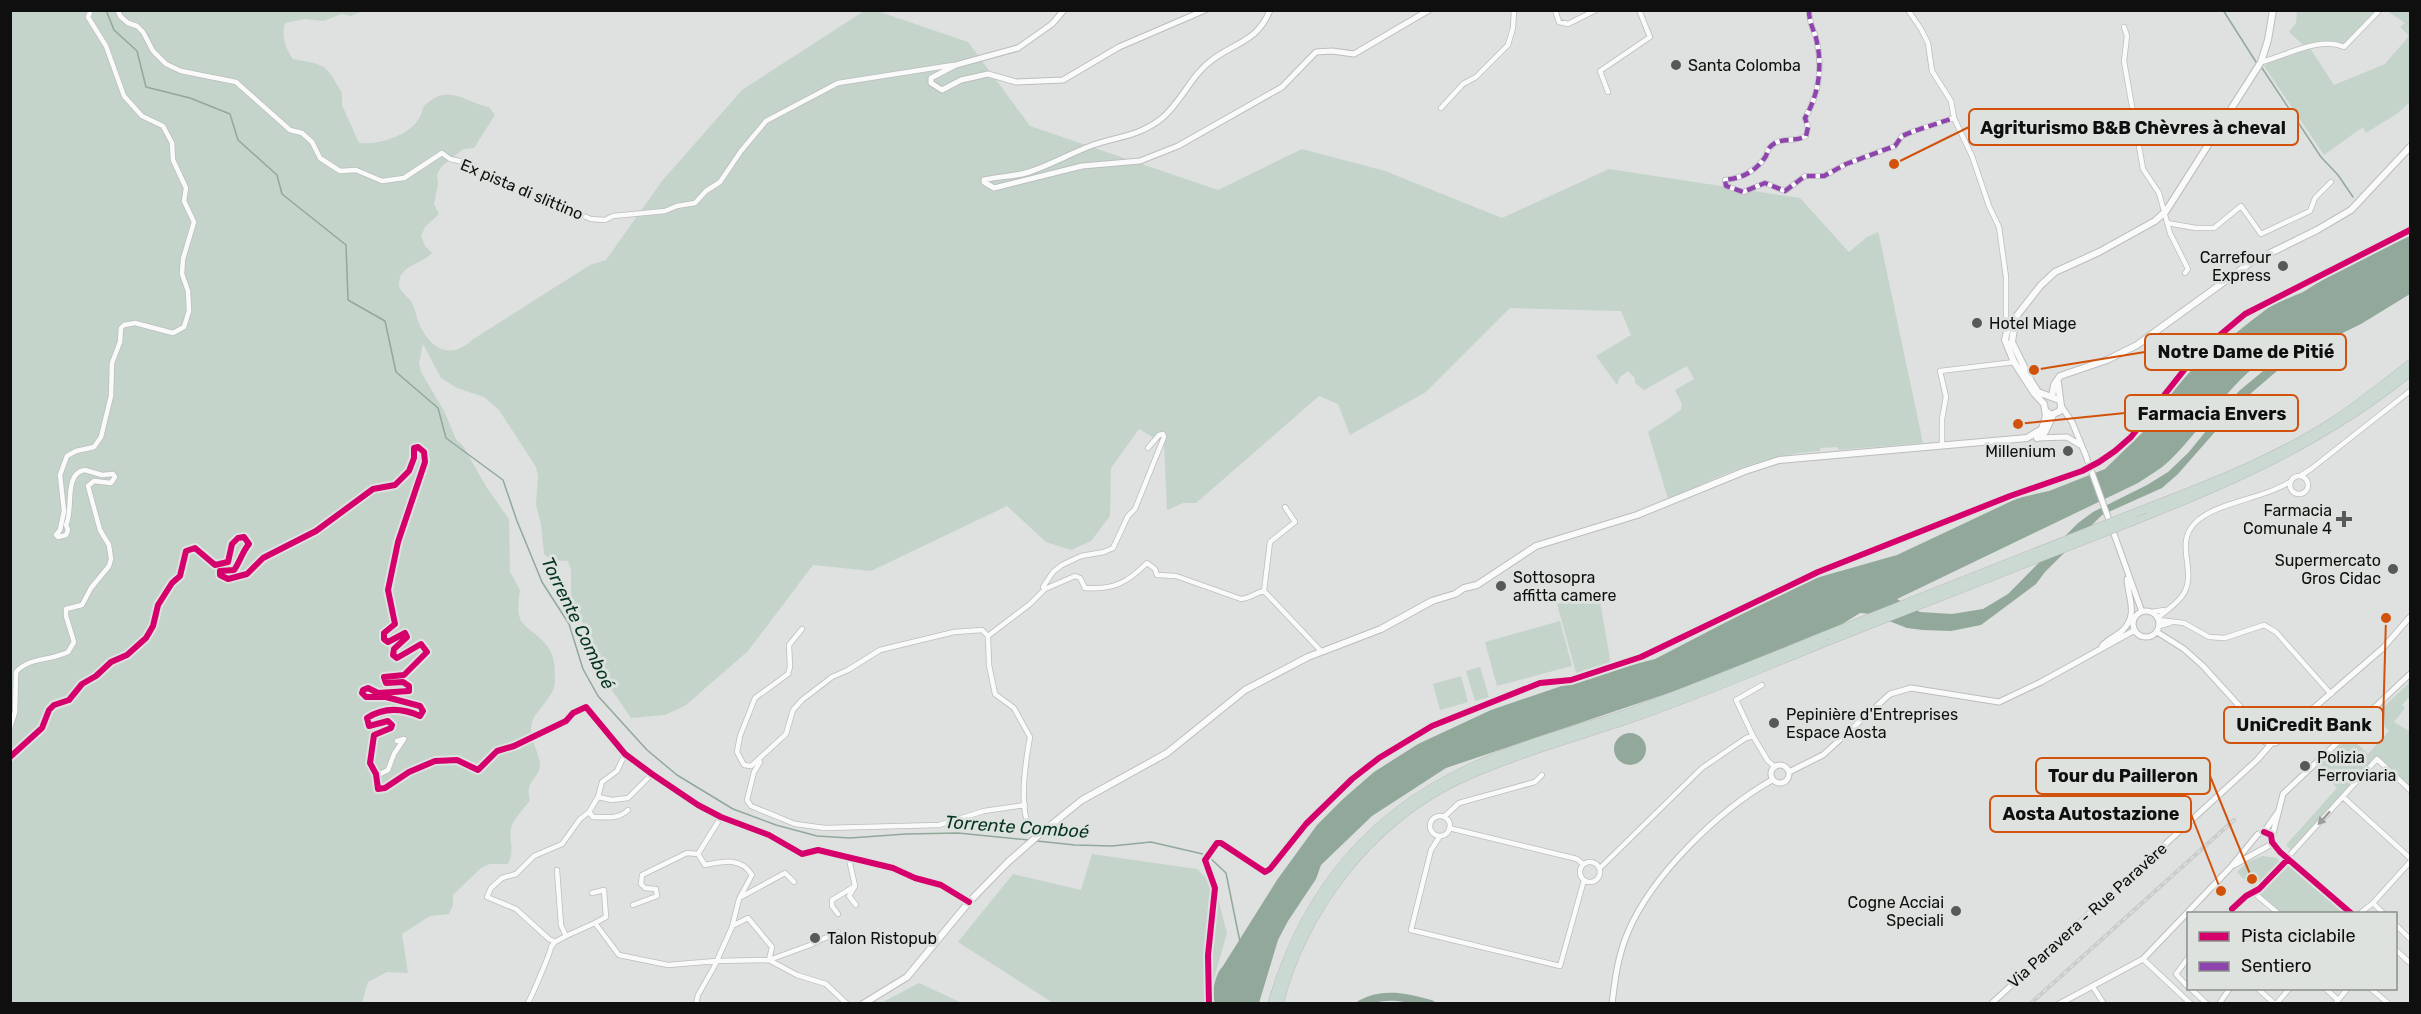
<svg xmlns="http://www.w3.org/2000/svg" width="2421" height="1014" viewBox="0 0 2421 1014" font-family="Rubik,sans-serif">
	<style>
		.green { fill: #c4d4cb }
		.water { fill: #91a89b; fill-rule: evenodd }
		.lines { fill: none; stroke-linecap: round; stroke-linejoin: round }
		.stream { stroke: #91a89b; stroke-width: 1.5 }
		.river { stroke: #91a89b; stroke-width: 8 }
		.minor-casing { stroke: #bbbebd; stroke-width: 6 }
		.tertiary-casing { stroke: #bbbebd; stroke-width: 7 }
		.secondary-casing { stroke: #bbbebd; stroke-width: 8 }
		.motorway-casing { stroke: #babcbb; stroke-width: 9 }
		.minor { stroke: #fafafa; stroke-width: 4.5 }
		.tertiary { stroke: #fafafa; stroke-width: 5 }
		.secondary { stroke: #fafafa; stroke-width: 6 }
		.motorway { stroke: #cadad3; stroke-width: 8 }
		.rail-casing { stroke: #cacbca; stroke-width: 4 }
		.rail { stroke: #dde2df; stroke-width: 1.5; stroke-dasharray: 4.5; stroke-linecap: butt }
		.motorway-bridge-casing { stroke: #babcbb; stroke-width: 9; stroke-linecap: butt }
		.motorway-bridge { stroke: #cadad3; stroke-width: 8 }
		.quiet { stroke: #8e44ad; stroke-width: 4.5; stroke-dasharray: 9 4.5; stroke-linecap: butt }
		.cycleway-casing { stroke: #dde2df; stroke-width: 10 }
		.cycleway { stroke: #d6006c; stroke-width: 6 }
		.oneway { fill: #9c9c9c }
		.poi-dot { fill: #575857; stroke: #dde2df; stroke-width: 2 }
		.labels { text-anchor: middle; stroke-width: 6; stroke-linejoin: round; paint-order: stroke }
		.poi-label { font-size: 16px; fill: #0e0f0e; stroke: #dde2df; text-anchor: start }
		.street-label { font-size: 16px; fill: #0e0f0e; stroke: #dde2df }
		.water-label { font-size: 18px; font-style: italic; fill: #053321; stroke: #dde2df }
		.leader { fill: none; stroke: #d2520c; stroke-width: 2 }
		.callout-dot { fill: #d2520c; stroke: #dde2df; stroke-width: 2 }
		.callout { fill: #dde2df; stroke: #d2520c; stroke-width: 2 }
		.callout-label { font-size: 18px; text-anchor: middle; font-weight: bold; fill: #0e0f0e }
	</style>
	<rect width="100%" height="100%" fill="#dee1df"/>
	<path class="green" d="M10 11H363L351 16 342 14 323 21 304 19 285 23C281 37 285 47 293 59L314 63 324 67 332 76 342 93V105L359 143C382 145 420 133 423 107 448 82 462 101 489 107L495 115 474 148 463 149 442 166 437 174 438 184 434 204 439 214 425 227 421 236 425 246 432 253C423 263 404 265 400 278 395 292 409 295 413 305 416 311 416 317 419 323 429 348 450 361 472 340L590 265 606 260 662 181 742 90 864 11H877L968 42 1030 126 1218 190 1302 149 1385 171 1502 218 1609 169 1800 198 1849 252 1867 237 1878 232 1879 235 1923 443 1839 450 1837 447 1820 448V451C1761 455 1720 476 1668 499L1648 432 1681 410 1682 404 1675 390 1694 379 1687 366 1644 390 1635 383V378L1628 371 1620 377 1617 385 1596 356 1631 335 1621 311 1510 308 1426 392 1350 435 1338 404 1319 396 1196 503H1183L1167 510 1164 444 1139 429 1111 468 1110 516 1091 541 1071 550 1046 542 1007 506 871 571 813 565 748 651 686 705 665 715 631 718 603 677 597 658 591 651 583 623 571 608V570L568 561 551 560 544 554 541 524 536 505 538 476 536 467 499 410 484 397 457 388 441 378 423 344 419 363 421 372 444 411 456 439 463 446 487 488 509 519 510 572 520 590C513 632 528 621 548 647 555 656 555 671 555 682 554 697 537 709 532 722 528 735 538 750 540 763 541 779 524 780 530 800 525 808 516 816 512 825 507 838 516 848 508 864H490L481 868 453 895V905L449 914 430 916 402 934 408 973 387 972 368 982 362 1003H11Z
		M2297 11H2377C2364 20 2356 34 2343 44L2335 41 2304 46 2289 32 2296 23Z
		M2387 11H2410V102L2398 113 2366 133 2363 127 2324 155 2264 66 2268 62 2310 48 2334 85 2385 64 2409 36 2400 27 2405 23Z
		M1599 595 1611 665 1577 676 1557 604Z
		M1560 621 1572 666 1497 686 1485 642Z
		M1480 667 1489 697 1475 701 1466 671Z
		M1461 676 1468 702 1440 710 1433 684Z
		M2410 682V699L2408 698 2402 705 2405 708 2394 722 2409 731 2410 729V788L2377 757 2292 851 2286 845 2337 788 2318 766 2350 737 2368 754 2389 731 2374 716Z
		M1092 854 1197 869 1215 887 1227 933 1207 1003H1053L958 942 1013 874 1081 890Z
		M2263 856 2277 858 2279 862 2257 888H2253L2237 872 2247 862Z
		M2285 863 2343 913H2281L2259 894Z
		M919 983 962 1003H881Z"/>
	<path class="water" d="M2410 236V294L2361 324 2312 348 2284 365 2243 400 2178 474 2162 488 2102 515 2045 572 2036 584 1981 625 1951 631 1923 630 1907 628 1871 614 1860 613 1839 626 1675 691 1446 768 1372 816 1321 865 1316 879 1288 921 1278 940 1259 1003H1215C1211 993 1215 974 1223 966L1277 880 1317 825 1343 799 1374 772 1418 744 1491 710 1597 674 1655 659 1765 602 1816 578 1897 555 2018 498 2049 491 2105 469 2145 430 2171 393 2197 364 2251 321 2272 305 2303 292 2353 261ZM2280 350V357L2239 391 2188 453 2168 472 2147 485 2093 512 2078 523 2008 594 1983 609 1952 614 1920 612 1897 599 2138 483C2148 476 2160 470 2169 461 2205 427 2234 373 2280 350Z
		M1614 749a16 16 0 1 1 32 0a16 16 0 1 1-32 0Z"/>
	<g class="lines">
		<path class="stream" d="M106 10 114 30 137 51 146 87 190 98 230 114 238 140 277 175 282 194 346 245 348 300 385 321 396 372 438 408 446 438 503 480 517 521 542 582 569 624 583 669 598 696 647 750 677 775 733 809 776 825 817 836 850 838 906 834 958 833 1029 840
			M2223 10 2256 62
			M2262 68 2321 157 2338 175 2353 197
			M1037 841 1075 845 1112 846 1151 842 1207 855 1226 873 1240 942"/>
		<path class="river" d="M1361 1004C1383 991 1408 998 1431 1004"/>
		<g class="minor-casing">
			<path id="minor" d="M118 10 120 16 128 23 137 26 143 32 153 51 166 64 181 71 236 82 290 130 302 133 312 142 320 158 340 171 356 170 382 181 404 178 442 153 450 159 468 163 498 181 591 219 605 220 613 216 665 211 677 206 695 203 706 191 720 182 741 151 766 121 838 83 953 65
				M1555 10 1559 22 1568 24 1596 10
				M1809 10C1809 22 1813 28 1816 38 1823 66 1819 94 1805 118L1808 127 1806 136C1795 143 1780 136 1770 147 1768 149 1767 153 1766 156 1756 171 1743 178 1725 180L1726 186 1743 192 1765 183 1785 191 1805 176H1824L1846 164 1895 146 1902 136 1914 131 1954 118
				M1908 10 1921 29 1928 43 1932 71 1951 101 1954 118 1972 156 1989 206 1999 227 2006 277V323L2008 327
				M2124 27 2127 36 2124 61 2143 169 2159 193 2170 233 2188 269 2185 273
				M2261 62C2286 56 2319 36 2344 47L2378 12
				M1608 92 1600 71 1650 37 1639 10
				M1441 108 1463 84 1476 77 1508 45 1513 28 1514 10
				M2167 223 2196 228H2214L2241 206 2261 234 2310 211 2315 198 2331 182
				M1942 445V419L1946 397 1940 371 2015 362
				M2290 485a9 9 0 1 1 18 0a9 9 0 1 1-18 0Z
				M2300 476 2311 469 2410 391
				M1285 507 1295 522 1270 542 1264 591 1321 651
				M1045 589 1043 587 1053 572 1062 565 1081 556 1104 552 1113 548 1128 516 1135 509 1164 437 1163 434 1159 435 1148 448
				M2152 612 2164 610
				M2158 618C2167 609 2178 604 2184 593 2197 570 2174 544 2195 523 2215 502 2265 499 2291 481
				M2159 620 2184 623 2209 637 2225 638 2264 625 2276 632 2331 694
				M2159 626 2170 623
				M802 629 789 645 790 667 788 674 755 698 740 736 737 752 744 765 751 766 786 734 793 710 802 700 832 677 848 670 880 650 954 632 982 630 988 636
				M10 728 15 712 16 672C29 657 50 661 68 652L74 642 66 616V609L82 605 91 588 109 566 111 559 109 545 100 530 88 486 94 481 111 483 115 477 113 474 102 475 85 470C63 473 74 510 66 525L68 530 66 535 58 537 56 535 60 530 64 511 60 475 67 456 76 451 94 447 101 437 111 396 112 363 120 342 121 328 124 325 135 323 173 333 184 327 189 311 188 291 182 274 183 259 194 222 184 201 186 188 173 160 172 143 163 126 142 116 124 96 106 46 88 17 91 10
				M1753 736 1768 761 1774 766
				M10 757 42 728 49 710 54 705 69 700 82 684 96 676 111 662 127 655 146 638 153 626 158 605 172 583 180 576 186 551 195 548 215 565 228 562 232 544 238 538 244 537 249 544C242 552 240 562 234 570L220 571V575L228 579 247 574 263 558 316 531 373 489 395 485 409 471 414 458V448L418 447 424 452 425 462 398 542 388 590 395 624 384 633V639L388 642 405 633 407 637 394 649 393 655 397 658 421 644 427 652 404 675 384 677 386 683 403 682 409 686V691L378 693 368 688 363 690 362 693 366 697H386L420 706 423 711 420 716C402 708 384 707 367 718L369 726 388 721 392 725 391 728 374 735 370 763 376 774 378 789 385 788 409 772 435 761 457 760 478 770 497 751 514 746 566 721 573 713 586 707 625 754 652 774 698 805 721 817 769 835 802 854 818 850 893 868 915 878 941 885 969 902
				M760 762 754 772 747 800 751 806 795 824 825 828 939 825 984 811 1025 805
				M376 776 388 770 394 754 404 739 397 741
				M598 797 612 800 628 798 652 774
				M2343 797 2410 858
				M589 812 593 817C606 817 618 820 628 810
				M1430 826a10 10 0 1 1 20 0a10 10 0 1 1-20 0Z
				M1444 817 1459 803 1535 782 1542 775
				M1449 828 1577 859 1583 864
				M1045 830 1029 826C1019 806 1026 759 1030 737L1014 708 995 694 989 665 988 636 1030 604 1045 589 1075 576 1080 578 1085 588C1113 590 1127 583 1147 563L1155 569 1157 575 1176 576 1241 599C1250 598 1255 593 1264 591
				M1440 836 1431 850 1411 930 1560 966 1584 880
				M2272 842 2280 852 2352 914
				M849 859 855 886 849 896 856 905
				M1580 872a10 10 0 1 1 20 0a10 10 0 1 1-20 0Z
				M1600 868 1702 768 1746 738 1753 736 1736 700 1762 685
				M557 870 561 925 566 936 595 923 619 955 668 965 716 961 769 960 797 975 826 984 847 1004
				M2253 892 2279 914
				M592 893 604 890 606 917 595 923
				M741 897 785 873 794 882
				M2373 903 2384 914
				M633 905 657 896 656 889 645 888 641 884 642 875 687 853 698 854
				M838 914 832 906V900L855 886
				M2228 914 2246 896 2259 889 2377 759 2410 790
				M2359 914 2373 903 2410 862
				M2396 925 2410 939
				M732 926 748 918 772 947 769 960 810 945 838 932
				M566 936 555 942 549 939 516 909 487 897 491 888 502 878 516 874 534 856 562 844 580 819 589 812 598 797 602 782 617 771 625 754
				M2396 950 2410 963
				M2188 958 2176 974 2188 987
				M2143 959 2191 1004
				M2093 987 2104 1004
				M2190 988 2207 1004
				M2257 988 2275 1004
				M2325 988 2338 1000
				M2370 988 2389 1004
				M527 1004C531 999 551 951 551 947L555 942
				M696 1004 698 995 714 967 732 927 739 899 752 875C741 857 723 861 705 865L698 854 721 817
				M2219 1004 2230 988
				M2276 1004 2290 988
				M2335 1004 2348 988"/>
		</g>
		<g class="tertiary-casing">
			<path id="tertiary" d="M1064 10 1052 24 1018 48 956 65 931 78V83L942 90 961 80 988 74 1016 82 1063 80 1119 47 1205 10
				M1270 10C1258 41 1236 42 1212 60 1191 75 1181 103 1161 119 1137 137 1119 136 1093 145 1071 153 1051 165 1029 172 1014 177 999 176 984 180V182L994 188 1082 166 1140 161 1178 146 1282 87 1316 52 1332 51 1354 54 1429 10
				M2061 406 2072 422 2086 456 2142 612
				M2037 438 2067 437 2080 445
				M2133 624a13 13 0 1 1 26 0a13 13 0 1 1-26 0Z
				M2157 632 2184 649 2203 666 2243 710 2261 733 2265 742 2276 743 2310 712
				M2102 646C2108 639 2115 637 2122 631 2139 615 2128 598 2127 579
				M2308 713 2383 648 2410 617
				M2249 715C2265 728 2282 728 2300 719
				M1771 774a9 9 0 1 1 18 0a9 9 0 1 1-18 0Z
				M1789 772 1823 755 1890 694 1911 688 1999 702 2041 682 2135 630
				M2234 865 2270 845 2283 794 2410 674
				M1612 1004C1615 979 1618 955 1628 932 1652 875 1719 810 1772 780
				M1991 1004 2257 760 2271 744
				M2059 1004 2143 959 2230 868 2258 834 2264 832 2278 812"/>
		</g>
		<g class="secondary-casing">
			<path id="secondary" d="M2015 322 2012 342 2031 381 2038 392 2059 400
				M2052 397 2054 385 2060 376 2107 360 2137 345 2250 263 2317 230 2351 210 2410 147
				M2045 410 2051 415 2060 411 2061 406 2058 383
				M2037 438 2045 432 2053 415
				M863 1004 907 977 969 902 1008 862 1041 833 1082 800 1167 753 1245 690 1308 657 1381 629 1432 601 1455 594 1464 588 1477 585 1536 546 1637 515 1745 471 1779 460 2027 438 2042 429 2046 416 2044 404 2034 393 2014 362 2005 340 2008 327 2041 285 2055 272 2099 252 2155 221 2166 211 2261 62 2268 40 2273 10"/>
		</g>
		<g class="motorway-casing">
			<path id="motorway" d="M2145 509C2210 484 2278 458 2337 419 2362 402 2386 383 2410 364
				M2133 521C2232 482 2327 440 2410 372
				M1272 1004C1303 896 1368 815 1470 768 1519 745 1573 731 1625 714 1692 690 1758 663 1824 636
				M1279 1004C1303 911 1368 825 1454 782 1513 754 1577 737 1638 716 1704 693 1768 665 1833 639"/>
		</g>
		<use href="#minor" class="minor"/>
		<use href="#tertiary" class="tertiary"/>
		<use href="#secondary" class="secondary"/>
		<use href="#motorway" class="motorway"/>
		<g class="rail-casing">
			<path id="rail" d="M2030 1004 2234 820"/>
		</g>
		<use href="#rail" class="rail"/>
		<g class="motorway-bridge-casing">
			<path id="motorway-bridge" d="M1824 636 2145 509
				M1833 639 2133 521"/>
		</g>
		<use href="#motorway-bridge" class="motorway-bridge"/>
		<path class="quiet" d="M1809 10C1809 22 1813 28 1816 38 1823 66 1819 94 1805 118L1808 127 1806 136C1795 143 1780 136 1770 147 1768 149 1767 153 1766 156 1756 171 1743 178 1725 180L1726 186 1743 192 1765 183 1785 191 1805 176H1824L1846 164 1895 146 1902 136 1914 131 1954 118"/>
		<g class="cycleway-casing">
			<path id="cycleway" d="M10 757 42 728 49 710 54 705 69 700 82 684 96 676 111 662 127 655 146 638 153 626 158 605 172 583 180 576 186 551 195 548 215 565 228 562 232 544 238 538 244 537 249 544C242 552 240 562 234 570L220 571V575L228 579 247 574 263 558 316 531 373 489 395 485 409 471 414 458V448L418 447 424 452 425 462 398 542 388 590 395 624 384 633V639L388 642 405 633 407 637 394 649 393 655 397 658 421 644 427 652 404 675 384 677 386 683 403 682 409 686V691L378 693 368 688 363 690 362 693 366 697H386L420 706 423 711 420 716C402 708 384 707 367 718L369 726 388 721 392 725 391 728 374 735 370 763 376 774 378 789 385 788 409 772 435 761 457 760 478 770 497 751 514 746 566 721 573 713 586 707 625 754 652 774 698 805 721 817 769 835 802 854 818 850 893 868 915 878 941 885 969 902
				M2264 832 2271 835 2272 842 2280 852 2352 914
				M2232 909 2246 896 2259 889 2288 859
				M1209 1004 1208 955 1215 888 1205 860 1217 843H1221L1265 872 1270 869 1306 824 1352 779 1379 758 1432 726 1540 683 1571 680 1641 657 1818 572 2010 496 2082 471 2099 462 2115 451 2131 437 2196 355 2245 314 2410 230"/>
		</g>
		<use href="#cycleway" class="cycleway"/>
	</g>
	<defs><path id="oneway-solid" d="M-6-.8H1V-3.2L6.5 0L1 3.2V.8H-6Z" transform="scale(1.5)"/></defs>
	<use class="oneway" href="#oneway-solid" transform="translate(2324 818) rotate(132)"/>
	<g class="poi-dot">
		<circle cx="1676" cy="65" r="6"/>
		<circle cx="2283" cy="266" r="6"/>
		<circle cx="1977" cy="323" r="6"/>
		<circle cx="2068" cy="451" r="6"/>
		<path d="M2341 510h6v6h6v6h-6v6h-6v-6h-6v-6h6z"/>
		<circle cx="2393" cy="569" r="6"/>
		<circle cx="1501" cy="586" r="6"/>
		<circle cx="1774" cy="723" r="6"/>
		<circle cx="2305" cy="766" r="6"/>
		<circle cx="1956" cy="911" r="6"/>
		<circle cx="815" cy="938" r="6"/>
	</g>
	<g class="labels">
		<g class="poi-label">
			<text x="1688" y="71">Santa Colomba</text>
			<text x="2271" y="263" text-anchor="end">Carrefour<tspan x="2271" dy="18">Express</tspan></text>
			<text x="1989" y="329">Hotel Miage</text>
			<text x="2056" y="457" text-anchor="end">Millenium</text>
			<text x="2332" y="516" text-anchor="end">Farmacia<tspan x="2332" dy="18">Comunale 4</tspan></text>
			<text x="2381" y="566" text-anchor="end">Supermercato<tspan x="2381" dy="18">Gros Cidac</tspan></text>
			<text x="1513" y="583">Sottosopra<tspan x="1513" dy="18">affitta camere</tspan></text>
			<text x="1786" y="720">Pepinière d'Entreprises<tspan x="1786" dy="18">Espace Aosta</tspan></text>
			<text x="2317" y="763">Polizia<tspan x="2317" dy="18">Ferroviaria</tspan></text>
			<text x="1944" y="908" text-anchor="end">Cogne Acciai<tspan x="1944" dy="18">Speciali</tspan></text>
			<text x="827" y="944">Talon Ristopub</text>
		</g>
		<g class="street-label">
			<text transform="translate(522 189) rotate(23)" y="6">Ex pista di slittino</text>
			<text transform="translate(2087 915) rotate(-42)" y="6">Via Paravera - Rue Paravère</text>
		</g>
		<g class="water-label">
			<text transform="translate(578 623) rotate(64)" y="6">Torrente Comboé</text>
			<text transform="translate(1017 827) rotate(4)" y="6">Torrente Comboé</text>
		</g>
	</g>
	<path class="leader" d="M1894 164L1969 127M2034 370L2145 352M2018 424L2125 413M2386 618L2383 725M2252 879L2210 776M2221 891L2191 814"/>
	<g class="callout-dot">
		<circle cx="1894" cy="164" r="6"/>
		<circle cx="2034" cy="370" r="6"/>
		<circle cx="2018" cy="424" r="6"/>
		<circle cx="2386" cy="618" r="6"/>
		<circle cx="2252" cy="879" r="6"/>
		<circle cx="2221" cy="891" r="6"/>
	</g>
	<g class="callout">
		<rect x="1969" y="109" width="329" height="36" rx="6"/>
		<rect x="2145" y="334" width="201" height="36" rx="6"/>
		<rect x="2125" y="395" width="173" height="36" rx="6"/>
		<rect x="2224" y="707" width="159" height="36" rx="6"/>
		<rect x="2036" y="758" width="174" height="36" rx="6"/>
		<rect x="1990" y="796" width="201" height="36" rx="6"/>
	</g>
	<g class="callout-label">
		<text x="2133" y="134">Agriturismo B&amp;B Chèvres à cheval</text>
		<text x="2246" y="358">Notre Dame de Pitié</text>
		<text x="2212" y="420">Farmacia Envers</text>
		<text x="2304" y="731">UniCredit Bank</text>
		<text x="2123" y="782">Tour du Pailleron</text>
		<text x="2091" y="820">Aosta Autostazione</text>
	</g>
	<rect width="2421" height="1014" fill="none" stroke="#0e0f0e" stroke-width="24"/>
	<rect x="2187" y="912" width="210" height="78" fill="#dde2df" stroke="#8a8e8b" stroke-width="1.5"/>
	<rect x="2199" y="932" width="30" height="9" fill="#d6006c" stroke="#8a8e8b" stroke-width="1.5"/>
	<text x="2241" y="942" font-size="18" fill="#0e0f0e">Pista ciclabile</text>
	<rect x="2199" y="962" width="30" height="9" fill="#8e44ad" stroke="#8a8e8b" stroke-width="1.5"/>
	<text x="2241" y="972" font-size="18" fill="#0e0f0e">Sentiero</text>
</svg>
